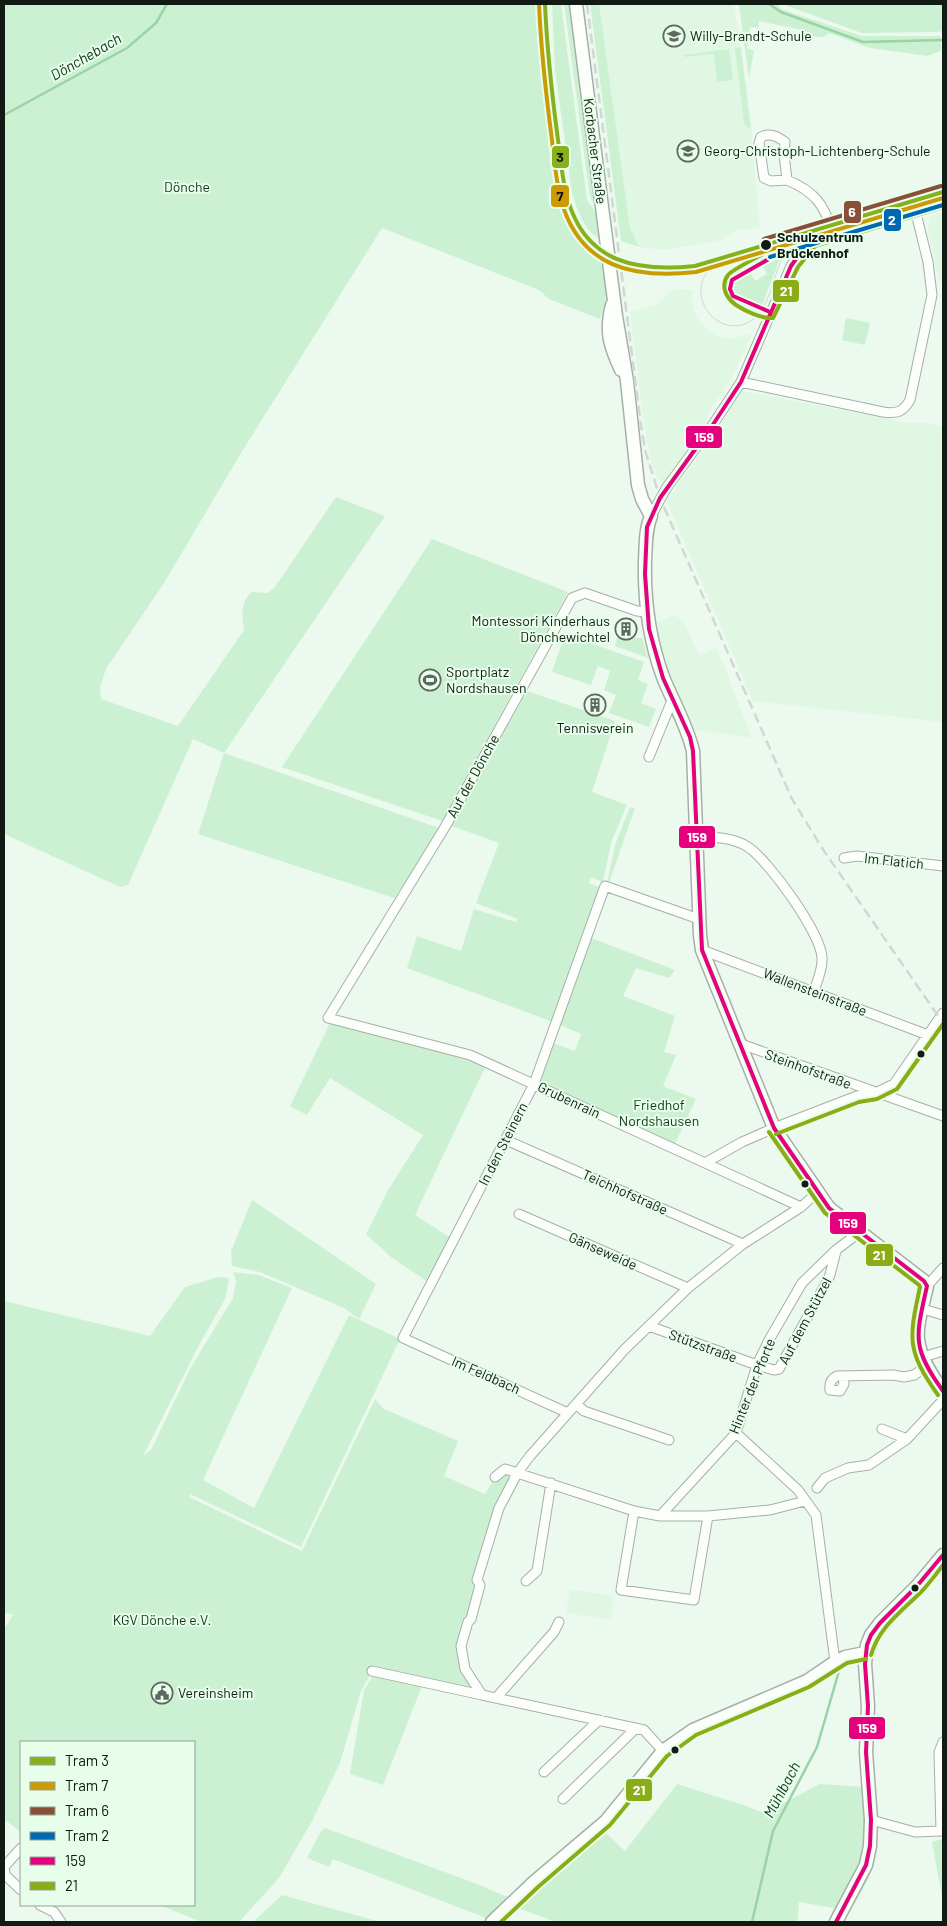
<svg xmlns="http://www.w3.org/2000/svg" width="947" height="1926" viewBox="0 0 947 1926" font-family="Barlow,sans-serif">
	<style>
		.built { fill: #e0f7e4 }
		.green { fill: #ccf1d2 }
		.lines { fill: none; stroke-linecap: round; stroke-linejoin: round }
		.stream { stroke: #9ad3a6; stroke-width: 2.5 }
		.street-casing { stroke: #a6afa7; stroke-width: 11 }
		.secondary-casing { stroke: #a6afa7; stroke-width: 15 }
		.street { stroke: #fcfefc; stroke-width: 9 }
		.secondary { stroke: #fcfefc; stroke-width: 12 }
		.tram { stroke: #d3d7d4; stroke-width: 1 }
		.rail { stroke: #d3d7d4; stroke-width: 2.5; stroke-dasharray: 10 5; stroke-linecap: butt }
		.bus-1-casing { stroke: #e7feea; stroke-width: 8 }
		.bus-2-casing { stroke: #e7feea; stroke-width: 8 }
		.bus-1 { stroke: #e5007d; stroke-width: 4 }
		.bus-2 { stroke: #8cac17; stroke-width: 4 }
		.tram-1-casing { stroke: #e7feea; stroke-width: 8 }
		.tram-2-casing { stroke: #e7feea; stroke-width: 8 }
		.tram-3-casing { stroke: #e7feea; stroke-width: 8 }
		.tram-4-casing { stroke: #e7feea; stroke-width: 8 }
		.tram-1 { stroke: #88b01e; stroke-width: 4 }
		.tram-2 { stroke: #cc9a04; stroke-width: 4 }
		.tram-3 { stroke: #8a4f38; stroke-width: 4 }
		.tram-4 { stroke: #0069b4; stroke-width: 4 }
		.stop-dot { fill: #121a14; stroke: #e7feea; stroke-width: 2 }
		.labels { text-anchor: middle; stroke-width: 4; stroke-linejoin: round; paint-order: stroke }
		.poi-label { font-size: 14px; fill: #121a14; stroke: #e7feea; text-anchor: start }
		.street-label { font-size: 14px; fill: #121a14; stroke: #e7feea }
		.park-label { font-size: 14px; fill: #15351d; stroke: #e7feea }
		.stop-label { font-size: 14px; font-weight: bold; fill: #121a14; stroke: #e7feea; text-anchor: start }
		.water-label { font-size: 15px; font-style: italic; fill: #113119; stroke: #e7feea }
		.line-badge { stroke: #e7feea; stroke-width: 2 }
		.badge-label { font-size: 14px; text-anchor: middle; font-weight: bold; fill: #fff }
		.pale-badge-label { font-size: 14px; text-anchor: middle; font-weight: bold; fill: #111 }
	</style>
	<rect width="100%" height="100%" fill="#ecf9ee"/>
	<path class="built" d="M599 4H734L750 117 760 228 736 230 722 240 663 250 639 247 630 228Z
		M943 209V280L939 281 928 232 929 220 933 213Z
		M676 289 693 290 691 300 694 311 698 320 712 333 720 337 731 339 753 333 731 379 709 412 705 427 662 484 656 476 650 458 644 425 630 312 658 304 666 295Z
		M742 391 909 423H925L943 427V722L753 701 667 502 683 477 710 442Z
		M675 615 684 622 699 655 717 648 752 738 691 729 672 684 654 624Z
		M570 1589 613 1596 611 1620 566 1613Z"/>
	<path class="green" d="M4 4H542L545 70 552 131 559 177 568 218 579 237 603 261 606 298 600 319 549 299 539 290 382 228 241 453 164 583 106 669 100 687 101 699 178 726 244 630C242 614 240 605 251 592L267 593 275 587 336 497 385 516 224 753 439 828 422 858 394 898 198 834 224 753 193 739 128 885 120 887 4 834Z
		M552 4H561L587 200 597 214 600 239C583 229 578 212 572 193L555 70Z
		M564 4H573L596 208 590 197Z
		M590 4H599L630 228 639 247 621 241Z
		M739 4H777L781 9 862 36H941V51L927 56 870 48 829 33 823 37 806 36 807 31 759 21 758 28 750 27 747 49 754 50 749 79Z
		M782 4H943V30L939 32 862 33Z
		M741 47 751 130 744 123 735 48Z
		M729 49 733 80 717 82 714 54 685 57 684 55Z
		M782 254 762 305 737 294 733 290C733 279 741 276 750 272L755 281 767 274 762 265Z
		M846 318 870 323 865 345 842 340Z
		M432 539 568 592 442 821 282 767Z
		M565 634 644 662 638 680 648 684 641 703 656 709 649 727 609 713 616 695 604 690 610 671 598 666 591 685 552 672Z
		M617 638H642L648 658 615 646Z
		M527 691 615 721 592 792 627 805 611 843 603 882 591 877 589 883 600 887 553 1022 407 968 417 936 461 951 474 909 516 922 518 919 476 903 499 843 452 826Z
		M630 807 635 808 609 883 607 882 616 842Z
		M591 938 675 970 669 978 636 968 623 996 675 1016 664 1052 676 1055 663 1086 696 1099 673 1148 534 1084 553 1043 575 1051 581 1034 560 1025Z
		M330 1023 487 1063 415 1215 454 1240 431 1284 391 1257 366 1234 388 1190 423 1135 330 1078 307 1115 290 1106Z
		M252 1200 376 1284 359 1319 344 1308 260 1272 232 1266 231 1251Z
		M233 1272 258 1275 292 1288 203 1480 254 1508 349 1315 400 1339 301 1547 190 1494 189 1497 302 1551 375 1399 384 1409 458 1441 444 1476 485 1494 495 1477 505 1469 518 1472 499 1509 461 1646 465 1669 482 1695 372 1672 361 1691 340 1763 311 1823 279 1878 239 1922H202L159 1905H194V1742H21V1832L4 1819V1629L13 1615 4 1612V1301L150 1336 185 1287 218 1277 229 1278 225 1299 199 1345 143 1456 151 1450 191 1367 233 1298 236 1281Z
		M374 1674 422 1686 383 1785 350 1774 364 1690Z
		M677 1784 743 1805 764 1813 820 1784 864 1787C871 1812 882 1840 873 1867 867 1885 853 1905 844 1922H828L834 1908 799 1902 798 1919 795 1922H556L515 1907 604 1831 625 1851Z
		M325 1828 477 1884 510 1898 486 1918 333 1859 329 1867 307 1858 321 1831Z
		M943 1839V1902L932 1842Z
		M282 1895 381 1922H253Z"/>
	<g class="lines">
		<path class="stream" d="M769 4 781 12 863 42 943 40
			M4 115 127 48 156 23 167 4
			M752 1922 773 1831 817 1747 839 1671"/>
		<g class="street-casing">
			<path id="street" d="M787 180 771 181 764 178 759 143 761 137C770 132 778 137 785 142L784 154 787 180C816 192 824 205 833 233
				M741 382 883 412C897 414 903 412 910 400L932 295 928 262 915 209
				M651 516 667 487 712 426 741 382 791 266 803 249 812 240 824 236 943 201
				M646 612 637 611 585 593 572 598 445 827 328 1018 470 1055 801 1207
				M649 757 673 698
				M696 837C713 837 733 837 748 847 769 861 821 933 822 958 823 969 817 981 814 991
				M844 858 857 856 943 866
				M702 950 928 1035
				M741 1044 943 1116
				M506 1140 743 1244
				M705 1163 742 1142 774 1128 857 1096 875 1093 894 1084 943 1013
				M519 1214 688 1288
				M927 1286 943 1268
				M923 1309 943 1315
				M649 1326 757 1365 774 1370 779 1369 824 1287 830 1275 836 1251
				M923 1357 943 1351
				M843 1376 844 1384 840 1391 830 1390C829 1383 831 1379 837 1376L893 1375 904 1377 914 1375 927 1366
				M576 1404 584 1411 669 1440
				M568 1413 403 1338 534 1084 605 886 699 919
				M882 1429 907 1439
				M736 1433 798 1490 816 1515 835 1662
				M495 1477 505 1469 634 1511 660 1516H708L770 1510 805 1501
				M817 1488 825 1478 848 1468 869 1465 907 1439 943 1400
				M634 1511 621 1590 694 1600 708 1516
				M660 1516 736 1433 757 1365 769 1340 802 1283 836 1250 860 1232
				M526 1581 537 1571 551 1483
				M372 1671 482 1695
				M496 1698 554 1632 559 1622
				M663 1751 644 1730 482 1695 465 1669 461 1646 468 1622 471 1619 480 1585 477 1580 499 1508 518 1472 530 1456 624 1350 688 1288 743 1244 801 1207 818 1192
				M544 1772 599 1720
				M563 1799 636 1728
				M871 1820 915 1832 941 1831 943 1829
				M941 1831 939 1752 943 1742
				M4 1865 5 1875 21 1890
				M4 1867 21 1848
				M40 1905 54 1912 61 1922"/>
		</g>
		<g class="secondary-casing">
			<path id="secondary" d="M576 4 616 316 627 381 638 485 642 499 651 516C645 530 646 545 645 561 644 601 649 639 663 677 673 702 687 725 693 751L700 935 702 950 774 1128 829 1208 924 1281 927 1286C924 1302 916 1323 918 1339 920 1358 932 1376 943 1391
				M612 305C605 332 610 346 621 370
				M492 1922 534 1882 606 1821 663 1751 693 1730 807 1681 835 1662 845 1657 865 1653
				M836 1922 866 1865 870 1846 871 1820 866 1752 868 1706 865 1664 867 1645 871 1635 880 1623 917 1586 943 1555"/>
		</g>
		<use href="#street" class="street"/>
		<use href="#secondary" class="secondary"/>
		<path class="tram" d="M733 255C726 259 716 263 710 269 686 293 713 335 745 324 774 313 772 264 792 242 799 234 811 229 821 225"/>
		<path class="rail" d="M587 4 641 425 645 450 660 498 792 799 822 848 943 1023"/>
		<g class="bus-1-casing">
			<path id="bus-1" d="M803 249 791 266 741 382 712 426 660 498 647 527 645 574 649 629 663 678 690 737 693 751 702 950 774 1128 829 1208 924 1281 927 1286C916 1336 911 1347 943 1391
				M770 312 733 296 730 289 732 280 788 248 796 245 803 249
				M836 1922 866 1865 870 1846 871 1820 866 1752 868 1706 865 1664 867 1645 871 1635 880 1623 917 1586 943 1555"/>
		</g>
		<g class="bus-2-casing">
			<path id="bus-2" d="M802 241 796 239 786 242C777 247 732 269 728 275 720 286 726 298 736 305 745 311 762 319 773 318L798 267 815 246 943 207
				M769 1132 825 1213 919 1285 920 1287C909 1338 906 1350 938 1395
				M776 1134 859 1102 877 1099 897 1089 943 1024
				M871 1655C879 1627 901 1612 921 1592 929 1584 936 1574 943 1565
				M501 1922 538 1887 610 1825 667 1756 696 1735 809 1687 847 1663 866 1659"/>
		</g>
		<use href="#bus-1" class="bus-1"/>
		<use href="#bus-2" class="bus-2"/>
		<g class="tram-1-casing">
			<path id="tram-1" d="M545 4C547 50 552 95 558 140 561 160 562 181 568 200 586 263 637 272 695 266L943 192"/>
		</g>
		<g class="tram-2-casing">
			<path id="tram-2" d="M539 4C541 50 546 95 552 140 554 160 556 181 561 200 580 268 634 279 696 272L943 198"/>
		</g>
		<g class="tram-3-casing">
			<path id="tram-3" d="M764 239 941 186"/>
		</g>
		<g class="tram-4-casing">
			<path id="tram-4" d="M770 257 943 205"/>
		</g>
		<use href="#tram-1" class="tram-1"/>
		<use href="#tram-2" class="tram-2"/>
		<use href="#tram-3" class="tram-3"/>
		<use href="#tram-4" class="tram-4"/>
	</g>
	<defs>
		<g id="school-ring" transform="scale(1.125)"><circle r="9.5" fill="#e7feea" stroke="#5e6860" stroke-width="1.5"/><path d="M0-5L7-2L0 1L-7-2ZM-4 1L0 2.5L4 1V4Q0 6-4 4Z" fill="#5e6860"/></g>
		<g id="building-ring" transform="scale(1.125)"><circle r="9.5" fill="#e7feea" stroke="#5e6860" stroke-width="1.5"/><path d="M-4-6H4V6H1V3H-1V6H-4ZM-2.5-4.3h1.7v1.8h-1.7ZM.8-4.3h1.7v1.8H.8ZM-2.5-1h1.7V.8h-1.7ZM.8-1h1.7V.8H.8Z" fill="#5e6860"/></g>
		<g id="stadium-ring" transform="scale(1.125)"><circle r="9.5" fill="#e7feea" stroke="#5e6860" stroke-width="1.5"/><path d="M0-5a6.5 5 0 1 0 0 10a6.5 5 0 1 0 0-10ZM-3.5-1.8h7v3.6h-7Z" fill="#5e6860"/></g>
		<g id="civic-ring" transform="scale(1.125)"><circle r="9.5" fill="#e7feea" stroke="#5e6860" stroke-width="1.5"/><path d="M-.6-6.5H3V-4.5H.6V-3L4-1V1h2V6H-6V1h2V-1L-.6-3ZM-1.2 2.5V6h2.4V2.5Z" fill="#5e6860"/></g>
	</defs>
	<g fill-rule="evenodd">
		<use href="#school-ring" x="674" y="36"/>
		<use href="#school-ring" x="688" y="151"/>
		<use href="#building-ring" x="626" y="629"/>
		<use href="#stadium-ring" x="430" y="680"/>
		<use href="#building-ring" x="595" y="705"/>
		<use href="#civic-ring" x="162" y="1693"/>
	</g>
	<g class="stop-dot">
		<circle cx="766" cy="245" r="6"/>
		<circle cx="921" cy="1054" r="4.5"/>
		<circle cx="805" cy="1184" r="4.5"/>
		<circle cx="915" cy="1588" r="4.5"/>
		<circle cx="675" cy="1750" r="4.5"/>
	</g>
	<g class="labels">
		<g class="poi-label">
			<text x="690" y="41">Willy-Brandt-Schule</text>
			<text x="704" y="156">Georg-Christoph-Lichtenberg-Schule</text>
			<text x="610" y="626" text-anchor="end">Montessori Kinderhaus<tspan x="610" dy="16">Dönchewichtel</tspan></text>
			<text x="446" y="677">Sportplatz<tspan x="446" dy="16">Nordshausen</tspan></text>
			<text x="595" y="733" text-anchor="middle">Tennisverein</text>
			<text x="178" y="1698">Vereinsheim</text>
		</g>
		<g class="street-label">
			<text transform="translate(595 151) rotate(83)" y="5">Korbacher Straße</text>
			<text transform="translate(473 776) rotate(-61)" y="5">Auf der Dönche</text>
			<text transform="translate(894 861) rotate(6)" y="5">Im Flatich</text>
			<text transform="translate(815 992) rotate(21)" y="5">Wallensteinstraße</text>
			<text transform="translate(808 1069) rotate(20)" y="5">Steinhofstraße</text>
			<text transform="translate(569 1100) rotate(25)" y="5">Grubenrain</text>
			<text transform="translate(503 1144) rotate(-63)" y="5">In den Steinern</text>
			<text transform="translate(625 1192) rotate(24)" y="5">Teichhofstraße</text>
			<text transform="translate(603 1251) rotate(24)" y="5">Gänseweide</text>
			<text transform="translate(805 1321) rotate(-62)" y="5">Auf dem Stützel</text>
			<text transform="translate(703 1346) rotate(20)" y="5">Stützstraße</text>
			<text transform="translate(486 1375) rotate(24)" y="5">Im Feldbach</text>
			<text transform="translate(752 1386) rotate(-68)" y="5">Hinter der Pforte</text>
		</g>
		<g class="park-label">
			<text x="187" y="192">Dönche</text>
			<text x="659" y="1110">Friedhof<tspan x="659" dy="16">Nordshausen</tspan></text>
			<text x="162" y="1625">KGV Dönche e.V.</text>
		</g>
		<g class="stop-label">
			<text x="777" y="242">Schulzentrum<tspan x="777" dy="16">Brückenhof</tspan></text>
		</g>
		<g class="water-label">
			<text transform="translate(86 57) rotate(-30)" y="5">Dönchebach</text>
			<text transform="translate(782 1790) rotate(-62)" y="5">Mühlbach</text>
		</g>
	</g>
	<g class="line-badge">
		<rect x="551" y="145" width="19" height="24" rx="5" fill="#88b01e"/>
		<rect x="550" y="184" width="20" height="24" rx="5" fill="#cc9a04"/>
		<rect x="843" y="200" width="19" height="24" rx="5" fill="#8a4f38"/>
		<rect x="883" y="208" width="19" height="24" rx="5" fill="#0069b4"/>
		<rect x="772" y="279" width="28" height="24" rx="5" fill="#8cac17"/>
		<rect x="685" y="425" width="38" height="24" rx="5" fill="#e5007d"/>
		<rect x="678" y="825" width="38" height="24" rx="5" fill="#e5007d"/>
		<rect x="829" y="1211" width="38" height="24" rx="5" fill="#e5007d"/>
		<rect x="865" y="1243" width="29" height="24" rx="5" fill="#8cac17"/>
		<rect x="848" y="1716" width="38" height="24" rx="5" fill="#e5007d"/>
		<rect x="625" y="1778" width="28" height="24" rx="5" fill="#8cac17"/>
	</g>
	<g class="badge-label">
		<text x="852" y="217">6</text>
		<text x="892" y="225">2</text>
		<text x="786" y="296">21</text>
		<text x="704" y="442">159</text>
		<text x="697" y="842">159</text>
		<text x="848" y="1228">159</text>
		<text x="879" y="1260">21</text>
		<text x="867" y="1733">159</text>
		<text x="639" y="1795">21</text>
	</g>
	<g class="pale-badge-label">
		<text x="560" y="162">3</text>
		<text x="560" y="201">7</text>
	</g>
	<rect width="947" height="1926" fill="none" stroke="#121a14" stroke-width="10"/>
	<rect x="20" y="1741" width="175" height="165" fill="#e7feea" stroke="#92a394"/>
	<rect x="30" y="1757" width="25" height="8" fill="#88b01e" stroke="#92a394"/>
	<text x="65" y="1766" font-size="15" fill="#121a14">Tram 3</text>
	<rect x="30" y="1782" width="25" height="8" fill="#cc9a04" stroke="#92a394"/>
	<text x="65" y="1791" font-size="15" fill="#121a14">Tram 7</text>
	<rect x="30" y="1807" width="25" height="8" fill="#8a4f38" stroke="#92a394"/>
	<text x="65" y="1816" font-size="15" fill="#121a14">Tram 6</text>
	<rect x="30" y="1832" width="25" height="8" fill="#0069b4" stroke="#92a394"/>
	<text x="65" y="1841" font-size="15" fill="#121a14">Tram 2</text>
	<rect x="30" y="1857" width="25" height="8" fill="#e5007d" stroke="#92a394"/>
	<text x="65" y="1866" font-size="15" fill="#121a14">159</text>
	<rect x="30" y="1882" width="25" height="8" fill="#8cac17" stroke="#92a394"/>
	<text x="65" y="1891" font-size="15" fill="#121a14">21</text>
</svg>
